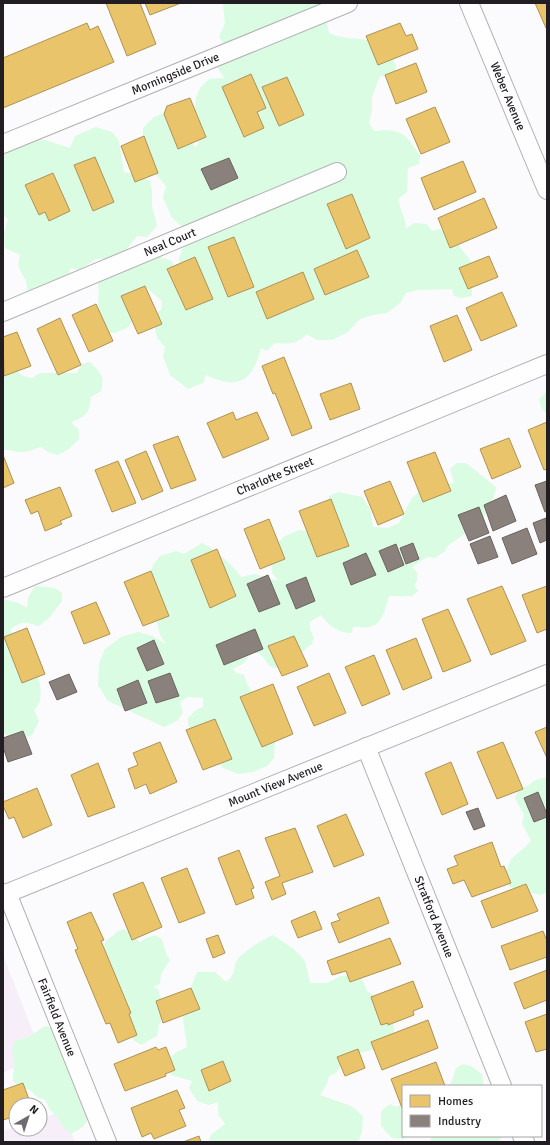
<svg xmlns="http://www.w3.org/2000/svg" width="550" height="1145" viewBox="0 0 550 1145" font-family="Signika,sans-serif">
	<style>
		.built { fill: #f6eff9 }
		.green { fill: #d9fce2 }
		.homes { fill: #e9c46a; stroke: #ad9255 }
		.industry { fill: #8a817c; stroke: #6b6361 }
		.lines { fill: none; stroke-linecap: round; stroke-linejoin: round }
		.minor-casing { stroke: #b3b0b4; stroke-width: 20 }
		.minor { stroke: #fefeff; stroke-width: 18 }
		.labels { text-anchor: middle; stroke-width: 4; stroke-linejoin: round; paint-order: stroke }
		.street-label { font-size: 12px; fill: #221c23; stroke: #fff }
	</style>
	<rect width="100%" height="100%" fill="#fbfafc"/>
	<path class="built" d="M3 955 42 1055 3 1073Z
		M63 1111 75 1142H3V1131L16 1127V1129H40V1119Z"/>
	<path class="green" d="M224 3H332L326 19 329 33C347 42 372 35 386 48 390 52 393 60 396 65L394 76H380L372 97V111L369 123 374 131C402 128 406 134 420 156L419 164 408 168 407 192 398 199C400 210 406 218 406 229L414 223 427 224 432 231 440 229 454 234 460 247 470 260 472 268V296L461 298 454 296 452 289 418 290 406 293 400 303 387 313 373 315 360 319 348 332 332 340H317L307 334C297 344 289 344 275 343L267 351 261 348C252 382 239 390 206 375L203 383 188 389 170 375 163 356 165 347 157 338 152 316 161 310 162 301 157 297 145 286 138 292 134 318 127 328 115 333 105 332 99 317 98 302 99 294 97 268 155 255 172 261 176 274 183 275 179 259 184 244 186 230 172 218 163 198 166 186 153 171 143 147V128L154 117 169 111 196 148 201 136 194 121 196 97 200 88 209 79 224 78 216 65 225 46 219 37 225 23 223 5Z
		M96 127 112 132 119 141 124 172 141 175 150 181 152 190V206L157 226 147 237 137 236 122 255 108 259H96L79 270 70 268 68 281 33 294 27 289 26 281 18 266 20 255 5 248 4 233 8 219 3 215V147L25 139 45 140 70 148 75 136Z
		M90 362C101 374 105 375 101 391L91 397C89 414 87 416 71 422L79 430V439L69 449 58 455 48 452 41 447C34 449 26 453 19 452 13 452 8 449 3 450V366C13 363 15 371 22 375 25 377 29 377 32 378L40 373H77L82 364Z
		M547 391V414L542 409 539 399Z
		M457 463H466L496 487 495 493 489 508 481 522 449 545 444 552 435 558 427 557 412 567 417 572V581L414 585 418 591 412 596H389C386 607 382 626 369 627 363 628 358 626 353 627L352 633C338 633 329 626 321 615L310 622V629L314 638 312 644C302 650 285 675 270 666 266 663 264 657 260 654 257 653 254 652 251 651L244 663 233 669 236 673 244 675 247 684 256 698 275 736 274 758 267 766 253 772 238 774 223 768 188 725V718L196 710 203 707V698L188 697 180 702 183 713 177 721 164 727 108 701 98 685 99 664 105 649 121 637 138 632 152 636 166 644 160 635 157 623 160 615 148 584 153 565 160 556 176 551 184 554 202 543C216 550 232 564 241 577L255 574 278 581 272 573 271 557 274 546 285 536 299 530 316 532 328 508 329 496 338 492 362 497 370 509 373 527 388 528 399 523 412 498 424 487 436 482 451 484 454 483 450 469Z
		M35 586 55 588 62 593V601C53 612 51 618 39 626 25 622 22 620 10 630 25 646 54 691 34 710L39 721 32 735 21 740 11 739 3 732V599L19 603 27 608 28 598Z
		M547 777V892L541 895 509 887 504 876 511 859 523 849 531 841 522 823 524 815 515 798 518 789 528 786 535 780Z
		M124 929 134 936 140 943 144 939 155 935 162 939 166 953 170 960 161 974 160 984 153 987 158 989 165 1013 159 1025 157 1036 141 1045 133 1040 131 1031 101 958 105 942 118 931Z
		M273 935 294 949 305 961 310 983H327L341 976 357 975 364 983 367 991 379 999 392 1015 394 1030 391 1042 378 1048 350 1056 343 1062 336 1073 329 1076 327 1084 320 1095 351 1106 363 1116 362 1132 358 1142H208L211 1135 225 1124 218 1114V1102L209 1105 197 1101 189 1088 192 1081 171 1075 166 1063 175 1053 187 1047 182 1011 188 1000 192 984 197 972H215L226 982C236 975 232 970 237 960 241 953 264 939 273 935Z
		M45 1026 54 1028 81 1089 77 1094C80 1098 86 1103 87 1107 93 1122 81 1130 70 1134L63 1126 57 1117 50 1110 45 1099 38 1098 30 1090 20 1087 13 1081 14 1062 12 1050 16 1040 27 1038Z
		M463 1064 471 1066 482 1074 484 1086H450L456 1068Z
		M403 1102V1136H408L404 1139 392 1138 381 1126V1111L390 1104 397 1107Z
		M431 1136H502L498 1142H431Z"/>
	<path class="homes" d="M106 3H140L156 44 127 56Z
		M145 3H181L150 15Z
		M535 3H547V28H546Z
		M87 23 90 30 98 26 114 62 3 108V58Z
		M400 23 406 36 412 34 418 49 378 65 366 36Z
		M416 63 427 92 396 104 385 75Z
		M251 74 266 108 257 112 264 128 244 137 222 87Z
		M287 77 304 115 279 126 262 87Z
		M190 98 206 137 178 149 164 114 167 106Z
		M435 107 450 142 421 154 406 119Z
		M144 136 158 173 135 182 121 146Z
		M95 157 114 202 93 211 74 165Z
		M463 161 476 192 434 210 421 178Z
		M53 173 70 211 49 221 45 212 39 215 25 185Z
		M352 194 370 238 346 249 327 204Z
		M484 198 497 228 450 248 438 218Z
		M234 237 254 287 228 297 208 247Z
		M357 250 369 277 325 295 314 269Z
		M489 256 498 277 468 289 459 268Z
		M195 257 213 299 186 310 167 269Z
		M303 272 314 299 267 319 256 292Z
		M145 286 162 324 138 334 121 296Z
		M502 292 517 326 481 341 466 308Z
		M96 304 113 341 89 352 72 315Z
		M457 315 472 350 444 362 430 326Z
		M60 318 81 365 58 375 37 329Z
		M17 332 31 366 4 376 3 337Z
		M284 357 312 428 292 436 275 393 273 394 262 366Z
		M351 383 360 409 330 420 320 394Z
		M233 412 236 420 257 412 269 439 223 458 207 423Z
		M547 422V469L544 470 528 430Z
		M178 436 196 480 171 489 153 445Z
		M509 438 521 467 492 479 480 449Z
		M146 451 163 491 142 500 125 460Z
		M435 452 451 491 423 502 407 462Z
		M3 455 14 483 3 488Z
		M118 461 136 503 112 512 95 470Z
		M390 481 404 514 378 525 364 491Z
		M60 487 72 516 60 521 62 524 45 531 38 511 31 514 25 500Z
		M331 499 349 546 317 557 299 511Z
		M269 519 285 559 260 569 244 529Z
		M217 549 236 596 210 608 191 560Z
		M151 571 169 616 143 626 124 582Z
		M502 586 526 641 491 655 467 599Z
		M547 586V629L537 633 522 595Z
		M96 602 110 634 84 644 71 612Z
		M448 609 471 661 443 672 422 619Z
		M27 628 45 674 22 683 4 637Z
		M294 636 308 666 282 676 268 646Z
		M416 638 432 678 403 690 386 650Z
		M374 655 390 694 362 706 345 667Z
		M329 673 346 713 314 726 297 687Z
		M273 684 293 734 262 747 240 697Z
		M215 719 232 759 203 770 186 730Z
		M547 727V758L535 732Z
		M160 742 177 782 150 794 146 784 135 789 128 769 138 765 133 753Z
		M503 742 523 789 497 799 477 752Z
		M451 762 468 804 442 815 425 773Z
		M98 763 115 807 88 817 71 775Z
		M37 788 52 825 23 838 14 817 9 819 3 806V802Z
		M346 814 364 855 334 867 317 826Z
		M295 828 313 872 282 883 286 894 272 900 265 882 280 876 265 838Z
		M492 842 501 867 504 866 511 883 472 897 464 880 453 884 447 869 458 865 454 856Z
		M239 850 254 888 251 889 254 898 236 905 218 858Z
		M187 868 205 913 179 923 161 878Z
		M143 882 162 927 132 940 113 894Z
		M526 884 538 911 492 928 481 901Z
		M379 897 389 923 339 943 331 923 340 920 337 914Z
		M315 911 322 929 298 938 291 921Z
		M91 912 104 940 101 941 131 1013 129 1014 137 1035 118 1043 110 1023 106 1024 75 950 78 949 67 922Z
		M543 931 547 941V957L510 970 501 946Z
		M218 935 225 953 213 958 206 939Z
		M390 938 401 964 350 982 346 971 332 975 327 961Z
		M547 970V1000L524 1009 514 983Z
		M413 981 423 1007 413 1011 414 1015 388 1025V1023L381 1025 371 997Z
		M191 988 200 1009 163 1023 156 1001Z
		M547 1014V1049L536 1052 525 1022Z
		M428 1020 438 1048 382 1070 371 1042Z
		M156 1047 158 1050 166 1047 175 1070 165 1074 166 1076 125 1091 114 1064Z
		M358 1049 365 1068 345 1076 337 1057Z
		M223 1061 231 1081 209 1091 201 1070Z
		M436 1062 445 1086H403V1108H402L391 1079Z
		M23 1083 31 1105H16V1116L3 1120V1090Z
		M177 1090 185 1108 179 1110 186 1126 154 1139 151 1133 142 1137 131 1108Z
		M199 1136 201 1142H183Z"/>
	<path class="industry" d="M229 158 238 178 211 190 201 169Z
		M547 481V511L545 512 535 485Z
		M506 495 516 521 493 531 484 505Z
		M479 507 489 533 469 541 458 515Z
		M546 518 547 540 540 543 533 523Z
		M527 528 537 554 512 564 502 538Z
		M490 536 498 557 478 564 470 544Z
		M413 543 419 559 406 564 400 548Z
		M396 544 404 565 388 572 379 551Z
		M366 553 376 575 351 585 343 563Z
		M268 575 280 604 259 612 247 584Z
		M306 577 315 601 296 609 286 585Z
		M255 629 263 649 224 665 216 645Z
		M154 640 164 664 147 671 137 648Z
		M170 673 179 696 156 703 148 681Z
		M69 674 77 692 57 700 49 682Z
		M138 680 147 703 125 711 117 689Z
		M23 731 32 754 8 762 3 747V738Z
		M538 792 547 814V817L534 822 524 798Z
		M478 808 485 826 474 830 466 812Z"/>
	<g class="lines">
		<g class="minor-casing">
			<g id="minor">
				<path id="s1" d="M469 3 547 190"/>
				<path id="s2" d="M3 144 348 3"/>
				<path id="s3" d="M3 312 337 172"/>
				<path id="s4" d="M3 588 547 364"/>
				<path id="s5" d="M366 747 502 1086"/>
				<path id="s6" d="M7 893 107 1142"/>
				<path id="s7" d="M3 895 547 674"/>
				<path d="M522 1136 525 1142"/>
			</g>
		</g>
		<use href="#minor" class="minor"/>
	</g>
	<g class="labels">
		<g class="street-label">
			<text dy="4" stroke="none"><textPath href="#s2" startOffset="186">Morningside Drive</textPath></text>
			<text dy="4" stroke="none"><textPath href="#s1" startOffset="101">Weber Avenue</textPath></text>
			<text dy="4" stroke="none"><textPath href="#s3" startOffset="181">Neal Court</textPath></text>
			<text dy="4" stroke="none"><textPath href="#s4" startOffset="294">Charlotte Street</textPath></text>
			<text dy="4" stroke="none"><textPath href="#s7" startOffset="294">Mount View Avenue</textPath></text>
			<text dy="4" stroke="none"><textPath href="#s5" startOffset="183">Stratford Avenue</textPath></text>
			<text dy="4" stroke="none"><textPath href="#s6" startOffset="134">Fairfield Avenue</textPath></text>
		</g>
	</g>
	<rect width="550" height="1145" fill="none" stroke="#221c23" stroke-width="8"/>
	<rect x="402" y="1085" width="140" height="52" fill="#ffffff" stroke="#a7a4a7"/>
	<rect x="410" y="1095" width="20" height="12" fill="#e9c46a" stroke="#a7a4a7"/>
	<text x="438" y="1105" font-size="12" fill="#221c23">Homes</text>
	<rect x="410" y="1115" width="20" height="12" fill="#8a817c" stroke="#a7a4a7"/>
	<text x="438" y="1125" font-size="12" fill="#221c23">Industry</text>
	<g transform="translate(28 1117) rotate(39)"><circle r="19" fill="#ffffff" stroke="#a7a4a7"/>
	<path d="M0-3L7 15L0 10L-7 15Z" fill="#6e6a6f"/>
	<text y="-6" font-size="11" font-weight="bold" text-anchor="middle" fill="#221c23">N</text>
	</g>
</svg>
